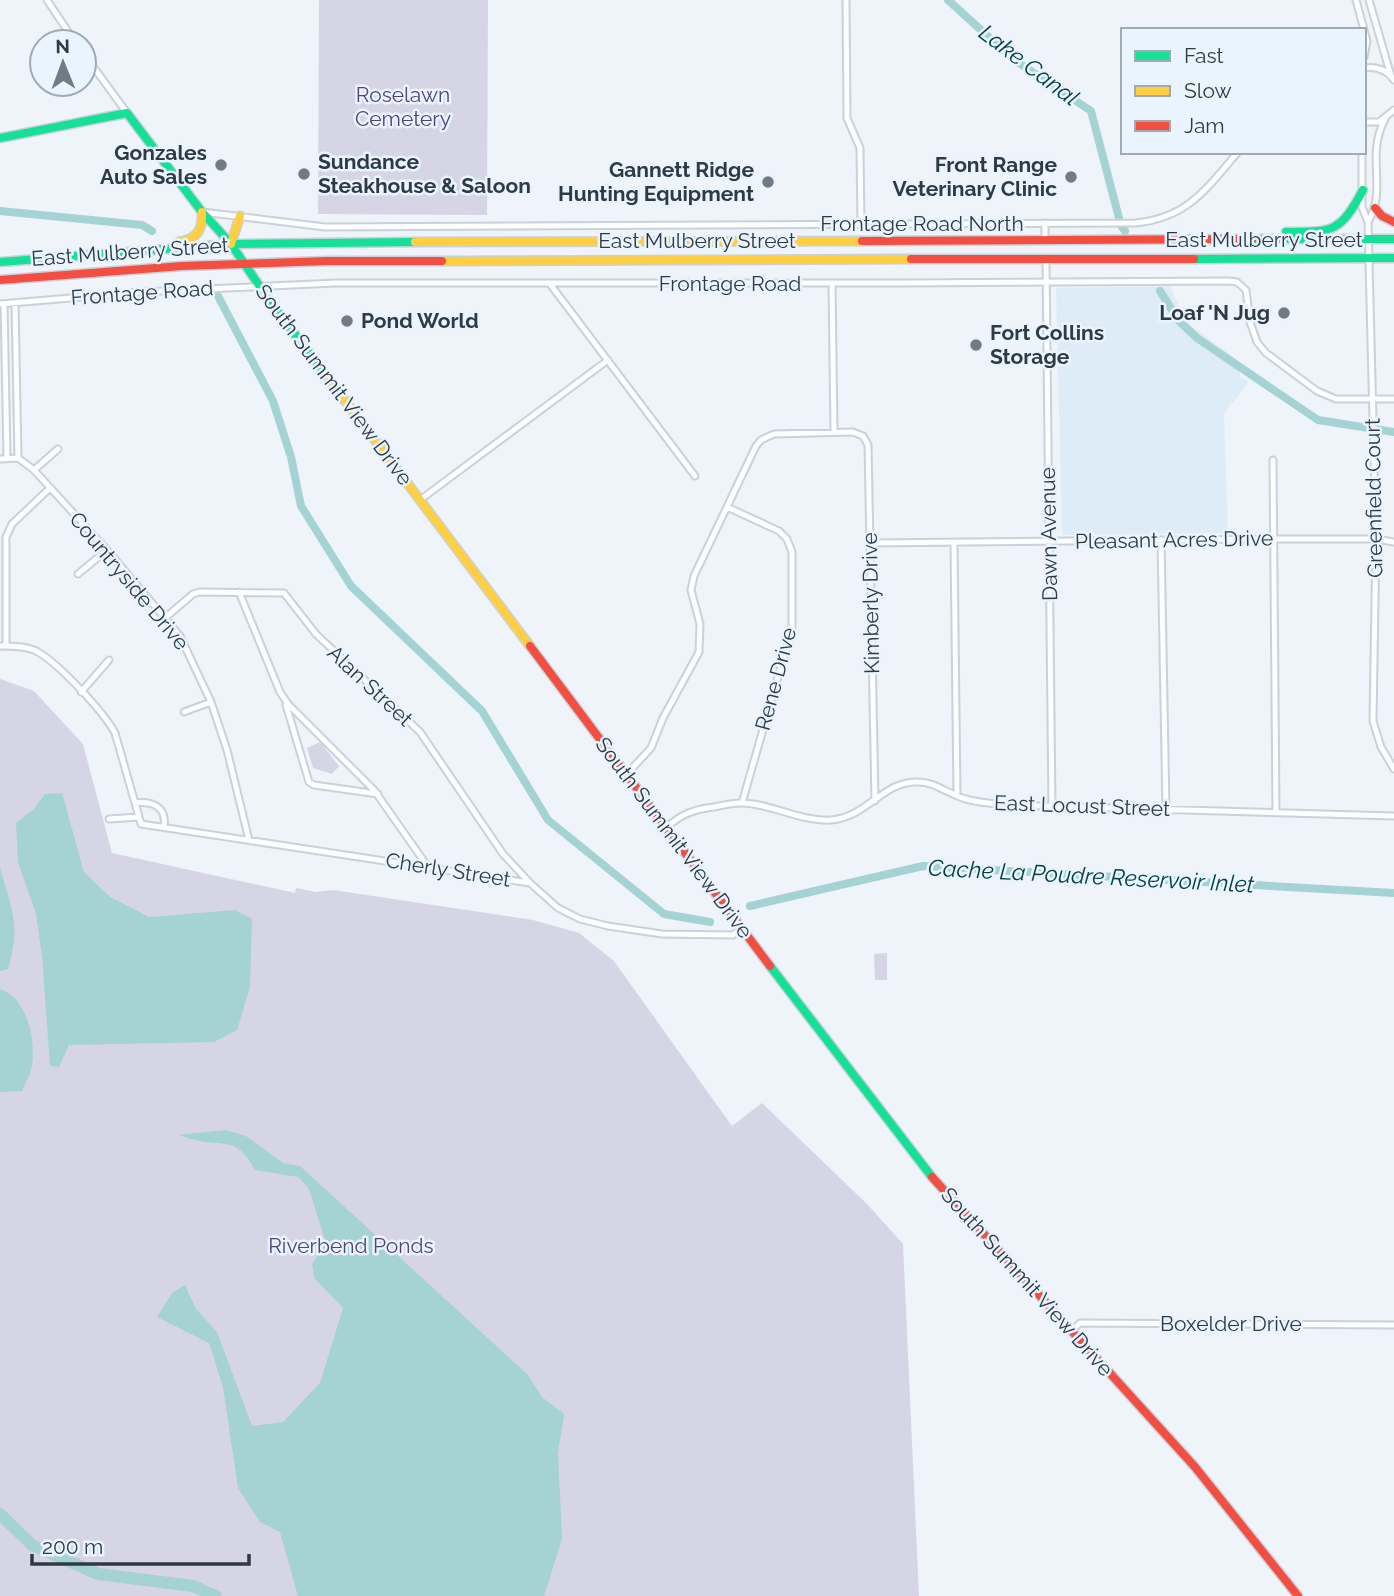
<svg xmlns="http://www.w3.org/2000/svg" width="1394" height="1596" viewBox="0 0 1394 1596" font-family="Raleway,sans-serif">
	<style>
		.built { fill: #deecf8 }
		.green { fill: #d6d5e6 }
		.water { fill: #a5d2d2 }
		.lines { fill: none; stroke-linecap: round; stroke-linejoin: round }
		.canal { stroke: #a5d2d2; stroke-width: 8 }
		.river { stroke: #a5d2d2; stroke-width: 12 }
		.street-casing { stroke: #cad1d8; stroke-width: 9 }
		.fast-casing { stroke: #cad1d8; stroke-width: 11 }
		.slow-casing { stroke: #cad1d8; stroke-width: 11 }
		.jam-casing { stroke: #cad1d8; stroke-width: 11 }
		.street { stroke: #fcfdfe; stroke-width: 5 }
		.fast { stroke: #16e098; stroke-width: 8 }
		.slow { stroke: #ffcf43; stroke-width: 8 }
		.jam { stroke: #f24e42; stroke-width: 8 }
		.poi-dot { fill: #727b83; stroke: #e9f4fe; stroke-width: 2.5 }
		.labels { text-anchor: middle; stroke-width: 5; stroke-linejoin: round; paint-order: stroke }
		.park-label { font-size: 21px; fill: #54427b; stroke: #e9f4fe }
		.poi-label { font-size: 21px; font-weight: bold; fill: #2f3a43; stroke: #e9f4fe; text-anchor: end }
		.street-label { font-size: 21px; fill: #2f3a43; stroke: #e9f4fe }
		.water-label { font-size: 23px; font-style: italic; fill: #044040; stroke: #e9f4fe }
	</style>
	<rect width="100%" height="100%" fill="#eef4f9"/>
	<path class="built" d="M1170 286 1185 321 1240 362V377L1249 382 1224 413 1228 533 1062 535 1056 288Z"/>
	<path class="green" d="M319 0H488L487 215 318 214Z
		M0 679 34 691 83 744 112 853 295 893 296 888 316 892 333 890 533 920 579 933 614 961 732 1126 762 1103 867 1204 903 1244 919 1596H0Z
		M320 742 339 766 332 774 313 768 307 748Z
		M887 953V980H875L874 954Z"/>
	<path class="water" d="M62 793 84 872 110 897 149 917 235 910 252 919 250 987 237 1030 214 1042 69 1045 59 1067 50 1066 42 956 36 914 18 862 16 823 34 809 45 794Z
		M0 868C12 910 21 925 8 969L0 971Z
		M0 989C27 997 36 1040 32 1065 31 1074 25 1083 22 1091L0 1092Z
		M226 1130 246 1136 283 1163 300 1166 528 1375 542 1397 564 1414 558 1453 562 1539 544 1596H298L280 1532 260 1522 238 1488 223 1387 209 1343 157 1317 172 1293 185 1285 196 1309 217 1332 252 1426 283 1422 320 1383 343 1308 314 1278 312 1264 326 1243 309 1189 298 1177 255 1170C241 1144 233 1144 205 1142 196 1141 187 1137 178 1135Z"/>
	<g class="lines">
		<path class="canal" d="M948 0 1013 59 1091 111 1119 218
			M0 211 142 225 152 231
			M1122 227 1125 231
			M1160 291 1179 321 1197 338 1318 420 1394 432
			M218 296 273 401 291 457 301 506 351 586 482 711 548 820 664 914 710 922
			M750 906 923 866 1394 893"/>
		<path class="river" d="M0 1514 32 1545 98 1574 193 1586 216 1596"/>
		<g class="street-casing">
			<path id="street" d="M47 0 75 42
				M846 0 847 118 860 148 861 225
				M1356 0 1367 41 1364 57
				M1369 0 1391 76
				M84 54 127 113
				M1364 68C1377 66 1387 70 1394 80
				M1364 122H1379L1394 110
				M1362 152V207L1368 222 1376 539 1373 721 1381 747 1394 769
				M202 212 325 227 1135 223C1188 218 1206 189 1238 152
				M1368 222C1388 189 1365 156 1385 119
				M1045 223V241
				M1046 260 1052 808
				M832 283 834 432
				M550 284 695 476
				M15 303 18 458
				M0 304 140 292 336 283H904L1228 281 1237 282 1246 290 1250 322 1257 342 1266 353 1317 391 1336 399H1394
				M4 304 7 458
				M0 459 18 458 34 470 107 550 180 636 211 702 227 750 249 840
				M1273 460 1276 813
				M34 470 58 449
				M420 500 608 360
				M727 507 779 531 787 539 792 552V628L742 803
				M1161 540 1166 810
				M870 543 1272 539H1376L1394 542
				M954 543 957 796
				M78 574 107 550
				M239 592 280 692 288 704 374 790 428 867
				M165 618 193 594 200 592 284 593 316 634 420 732 503 854 530 883 558 908 580 919 608 926 662 934 733 935 742 928
				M0 646C13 646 27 646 38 652 60 665 103 711 115 733L141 824 530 883
				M6 646V537L12 524 50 488
				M81 692 109 660
				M286 705 309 782 314 785 378 794
				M184 712 211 702
				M626 775 651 748 663 718 699 652 700 624 691 590 694 576 756 446 761 440 774 434 853 432 863 436 868 445 875 801
				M135 803C153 801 167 807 164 827
				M109 819 139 817
				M666 828C681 814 695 809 714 807 723 805 733 803 741 803 771 803 800 822 831 820 868 817 882 781 918 782 932 782 941 789 953 794 968 802 988 803 1005 805L1394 816
				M1071 1331 1080 1323 1394 1325"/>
		</g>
		<g class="fast-casing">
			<path id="fast" d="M0 138 127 113 202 212 231 244 269 300 328 378
				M1286 232C1333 232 1340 233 1363 190
				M1252 239H1394
				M1194 259 1394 258
				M0 262 231 244 415 242
				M770 966 932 1177"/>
		</g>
		<g class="slow-casing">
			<path id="slow" d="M179 242C197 239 203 230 202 212
				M415 242 862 241
				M231 244 240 216
				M442 261 911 259
				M328 378 530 646"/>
		</g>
		<g class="jam-casing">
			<path id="jam" d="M1375 208 1382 216 1394 222
				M862 241 1252 239
				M911 259H1194
				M0 280 182 266 328 261H442
				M530 646 770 966
				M932 1177 1195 1467 1298 1596"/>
		</g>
		<use href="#street" class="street"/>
		<use href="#fast" class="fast"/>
		<use href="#slow" class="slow"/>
		<use href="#jam" class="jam"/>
	</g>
	<g class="poi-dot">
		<circle cx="221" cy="165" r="7"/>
		<circle cx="304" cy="174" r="7"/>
		<circle cx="1071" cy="177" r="7"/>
		<circle cx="768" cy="182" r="7"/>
		<circle cx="1284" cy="313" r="7"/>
		<circle cx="347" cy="321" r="7"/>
		<circle cx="976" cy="345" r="7"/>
	</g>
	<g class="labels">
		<g class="park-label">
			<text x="403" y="102">Roselawn<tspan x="403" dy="24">Cemetery</tspan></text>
			<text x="351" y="1253">Riverbend Ponds</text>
		</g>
		<g class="poi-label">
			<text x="207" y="160">Gonzales<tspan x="207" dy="24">Auto Sales</tspan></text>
			<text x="318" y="169" text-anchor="start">Sundance<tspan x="318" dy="24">Steakhouse &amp; Saloon</tspan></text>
			<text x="1057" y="172">Front Range<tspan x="1057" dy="24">Veterinary Clinic</tspan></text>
			<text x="754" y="177">Gannett Ridge<tspan x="754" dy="24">Hunting Equipment</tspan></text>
			<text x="1270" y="320">Loaf 'N Jug</text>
			<text x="361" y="328" text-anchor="start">Pond World</text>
			<text x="990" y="340" text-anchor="start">Fort Collins<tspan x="990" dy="24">Storage</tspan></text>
		</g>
		<g class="street-label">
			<text x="922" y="231">Frontage Road North</text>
			<text x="1264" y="247">East Mulberry Street</text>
			<text x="697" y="248">East Mulberry Street</text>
			<text transform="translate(130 252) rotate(-4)" y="7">East Mulberry Street</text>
			<text x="730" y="291">Frontage Road</text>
			<text transform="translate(142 293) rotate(-4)" y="7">Frontage Road</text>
			<text transform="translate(334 385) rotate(53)" y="7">South Summit View Drive</text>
			<text transform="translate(1374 498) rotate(-91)" y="7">Greenfield Court</text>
			<text transform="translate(1049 534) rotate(-91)" y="7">Dawn Avenue</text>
			<text transform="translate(1174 540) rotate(-1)" y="7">Pleasant Acres Drive</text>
			<text transform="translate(129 581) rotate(50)" y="7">Countryside Drive</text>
			<text transform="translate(871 603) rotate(-91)" y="7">Kimberly Drive</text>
			<text transform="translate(776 679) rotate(-75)" y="7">Rene Drive</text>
			<text transform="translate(370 686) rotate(43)" y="7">Alan Street</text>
			<text transform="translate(1082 806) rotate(2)" y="7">East Locust Street</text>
			<text transform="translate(674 838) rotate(53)" y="7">South Summit View Drive</text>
			<text transform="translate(448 870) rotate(9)" y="7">Cherly Street</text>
			<text transform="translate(1027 1282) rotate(48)" y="7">South Summit View Drive</text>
			<text x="1231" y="1331">Boxelder Drive</text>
		</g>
		<g class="water-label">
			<text transform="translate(1029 65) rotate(37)" y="8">Lake Canal</text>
			<text transform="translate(1091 876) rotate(3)" y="8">Cache La Poudre Reservoir Inlet</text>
		</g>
	</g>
	<rect x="1121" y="28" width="245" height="126" fill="#e9f4fe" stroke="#9faab3" stroke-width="2"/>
	<rect x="1135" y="51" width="35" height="10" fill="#16e098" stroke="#9faab3" stroke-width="2"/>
	<text x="1184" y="63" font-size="21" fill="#2f3a43">Fast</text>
	<rect x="1135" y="86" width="35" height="10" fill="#ffcf43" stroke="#9faab3" stroke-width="2"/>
	<text x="1184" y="98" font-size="21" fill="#2f3a43">Slow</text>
	<rect x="1135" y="121" width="35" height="10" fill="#f24e42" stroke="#9faab3" stroke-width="2"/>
	<text x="1184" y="133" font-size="21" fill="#2f3a43">Jam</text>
	<g transform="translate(63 63) rotate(359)"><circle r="33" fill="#e9f4fe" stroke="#9faab3" stroke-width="2"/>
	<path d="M0-5L12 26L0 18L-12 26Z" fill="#727b83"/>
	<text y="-10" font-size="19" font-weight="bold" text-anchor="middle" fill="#2f3a43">N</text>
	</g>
	<path d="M32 1554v10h217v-10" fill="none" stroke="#2f3a43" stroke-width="3.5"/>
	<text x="42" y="1554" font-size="21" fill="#2f3a43" stroke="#e9f4fe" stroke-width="5" paint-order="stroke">200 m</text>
</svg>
